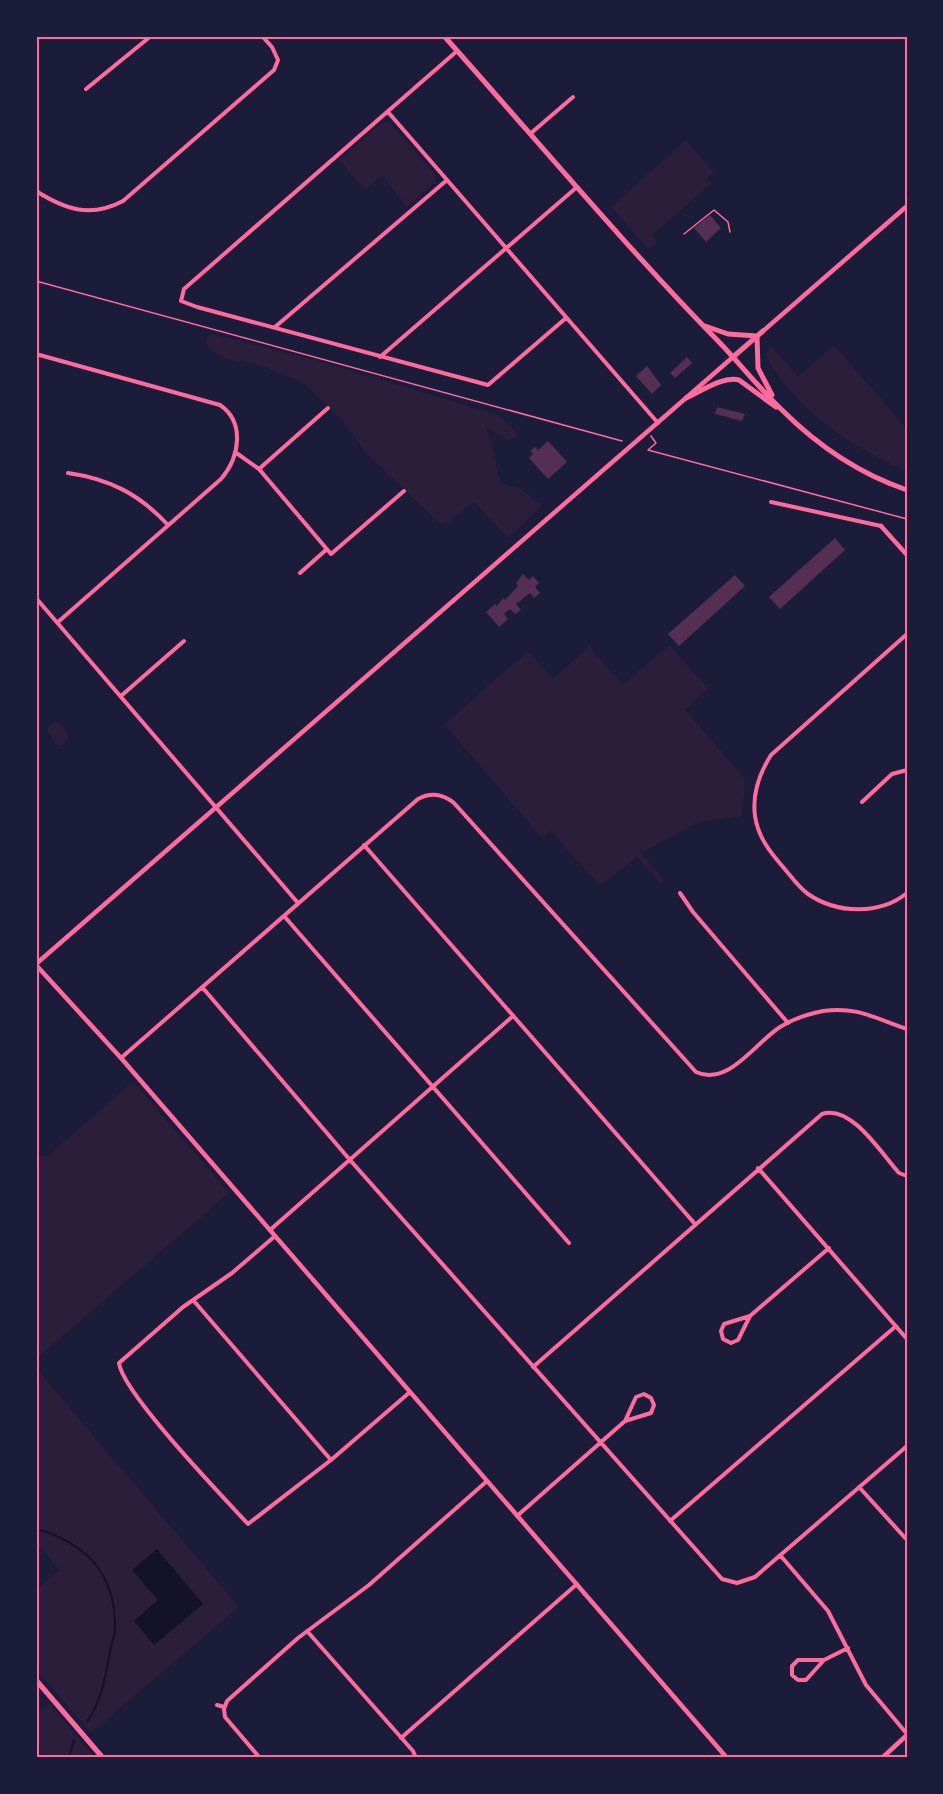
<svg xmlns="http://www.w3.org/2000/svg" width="943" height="1794" viewBox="0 0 943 1794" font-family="'Archivo Narrow',sans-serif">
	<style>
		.green { fill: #2a1e3b }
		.water { fill: #12122b }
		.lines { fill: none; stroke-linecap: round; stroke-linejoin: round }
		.stream { stroke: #12122b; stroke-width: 2 }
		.building { fill: #542f53 }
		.path { stroke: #ff6b9d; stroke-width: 1.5 }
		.service { stroke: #ff6b9d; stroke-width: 1.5 }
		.minor { stroke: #ff6b9d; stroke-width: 4 }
		.tertiary { stroke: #ff6b9d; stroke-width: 4.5 }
		.secondary { stroke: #ff6b9d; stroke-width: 5 }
		.neatline { fill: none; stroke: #ff6b9d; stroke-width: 2 }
	</style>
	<rect width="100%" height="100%" fill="#1b1b3a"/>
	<path class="green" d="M389 122 436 175 435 183 407 207 382 176 365 190 339 160 381 123Z
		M686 140 714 172 707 179 717 189 711 184 652 235 657 242 648 249 611 207Z
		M213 334 329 364 498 415 518 433 515 438 507 440 488 428 486 430C498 450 493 463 501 481 505 488 517 486 523 490 530 495 534 501 542 505L508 539 474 502 450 521 439 523 366 453 343 422 305 384 264 366 226 359 212 351 206 343 207 336Z
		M834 345 907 429V469L905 471C848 444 796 411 765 355L771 346 798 376Z
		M669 645 706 685 709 683 711 686 685 709 745 779 742 816 698 822 641 853 663 879 661 884 637 857 600 886 551 831 542 838 444 724 528 651 553 679 589 646 623 685Z
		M54 722H59L68 733 67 741 61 746 54 744 55 741 48 733V727Z
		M133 1081 229 1193 36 1359V1156L49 1155Z
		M36 1368 239 1607 91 1733 36 1670V1590L59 1570 41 1548 36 1553Z
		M49 1703 95 1758H36V1715Z"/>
	<path class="water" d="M157 1549 203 1604 154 1645 134 1621 158 1600 132 1570Z"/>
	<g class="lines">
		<path class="stream" d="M36 1529C87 1543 116 1574 115 1629 115 1637 110 1648 109 1656 105 1681 101 1701 87 1722
			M69 1758 74 1740"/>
	</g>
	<path class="building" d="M710 215 721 228 706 242 694 228Z
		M687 357 692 363 675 378 670 373Z
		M647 366 661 385 652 394 636 376Z
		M717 407 745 414 742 421 715 414Z
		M548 441 567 462 548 479 529 458 533 454 530 451 535 447 538 450Z
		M835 538 845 550 780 609 769 597Z
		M523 574 529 580 533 576 539 583 535 587 540 593 534 598 530 593 516 604 521 610 515 614 510 609 504 614 508 619 499 627 486 612 495 604 497 606 503 598 505 600 509 596 518 586 516 583Z
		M735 575 745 586 679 646 668 634Z"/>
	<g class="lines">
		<path class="path" d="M36 281 622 441
			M651 436 656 443 648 450 907 519"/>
		<path class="service" d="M684 234 714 210 728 222 730 232"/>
		<path class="minor" d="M457 51 184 289 181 301 197 307 488 385 566 318
			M86 89 151 36
			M388 112 658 423
			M530 134 573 97
			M36 191C66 210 91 218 123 201L274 70 278 60 272 47 262 36
			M275 327 447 180
			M36 354 220 405C245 422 240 457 221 479L58 622
			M380 357 577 187
			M235 452 259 469 331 554 404 491
			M259 469 328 408
			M68 473C110 479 139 494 168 525
			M771 502 881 526
			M300 573 327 549
			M36 598 298 903
			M907 634 771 755C759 774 752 793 755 816 758 837 770 852 783 867 791 876 798 887 808 894 837 914 880 915 907 893
			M121 696 184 641
			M862 802 892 774 907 770
			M364 845 695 1224
			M680 893 693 912 788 1023
			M284 916 569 1243
			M202 987 350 1160 722 1579 737 1583 755 1577 907 1446
			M121 1058 418 799C431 792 443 794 454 803L696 1072C728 1087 755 1043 780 1027 793 1019 808 1014 823 1011 858 1006 876 1019 907 1029
			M758 1168 907 1339
			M270 1230 513 1016
			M275 1236 232 1273 183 1307 119 1363C122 1392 223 1497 248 1524L331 1460 410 1392
			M193 1300 331 1460
			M750 1316 724 1324 721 1331 723 1339 731 1343 738 1340 750 1316 829 1248
			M533 1367 822 1114C851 1104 881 1153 899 1173L907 1176
			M859 1487 907 1540
			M517 1516 625 1421 636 1397 644 1394 651 1398 654 1405 651 1413 625 1421
			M670 1521 896 1326
			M780 1555 828 1611 866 1685 907 1734
			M307 1631 413 1751 416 1758
			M824 1660 806 1680H798L792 1675V1666L798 1660H824L848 1648
			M217 1705 224 1707
			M401 1738 577 1584
			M260 1758 225 1717 224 1709 227 1701 298 1638 369 1585 487 1481"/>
		<path class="tertiary" d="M763 331 907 206
			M881 526 907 555
			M36 964 733 357
			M36 965 121 1058 727 1758
			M882 1758 907 1735"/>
		<path class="secondary" d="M444 36C536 139 624 245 720 343 741 365 760 389 782 410 817 445 860 474 907 490
			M705 326 728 334 757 336 758 368 772 395
			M733 357 763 331
			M686 398C702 391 722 376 739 380L776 407
			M36 1680 103 1758"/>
	</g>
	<rect width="943" height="1794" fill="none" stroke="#1b1b3a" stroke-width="75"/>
	<rect x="38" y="38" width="868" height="1718" class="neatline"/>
</svg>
